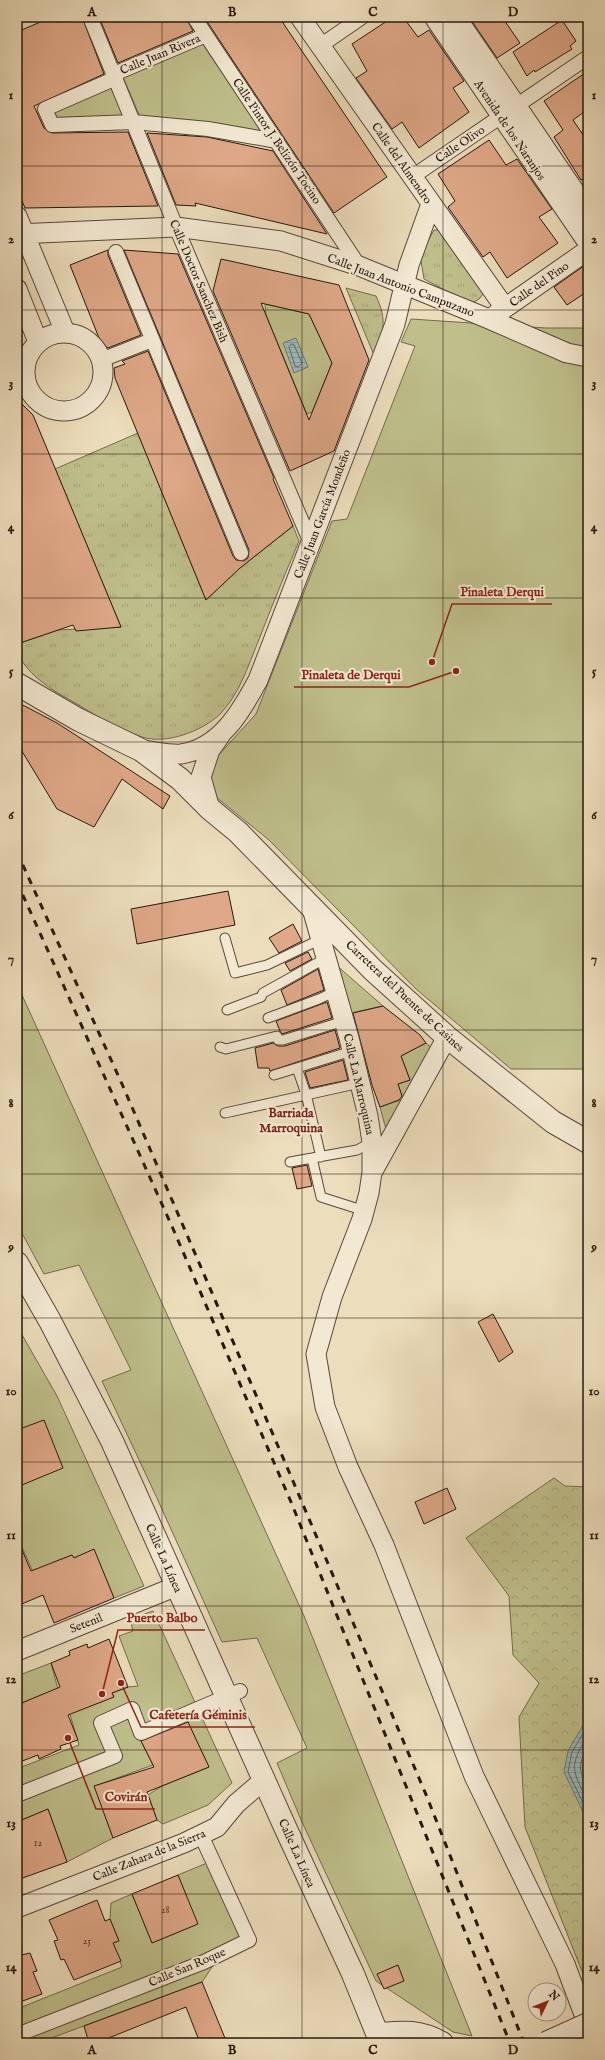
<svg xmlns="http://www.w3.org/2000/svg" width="605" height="2060" viewBox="0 0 605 2060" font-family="'IM FELL English',serif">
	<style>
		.grass { fill: url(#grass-tufts); stroke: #726b4c }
		.forest { fill: url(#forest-crowns); stroke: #726b4c }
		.green { fill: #bfbf8b; stroke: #726b4c }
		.water { fill: url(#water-rules); stroke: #6d7975 }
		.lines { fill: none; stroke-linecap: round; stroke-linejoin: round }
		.shore { stroke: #616864; stroke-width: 1 }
		.building { fill: #dfa888; stroke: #26170e; fill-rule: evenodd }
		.service-casing { stroke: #58483a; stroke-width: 11 }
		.pedestrian-casing { stroke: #58483a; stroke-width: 16 }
		.minor-casing { stroke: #58483a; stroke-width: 21 }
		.tertiary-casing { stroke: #58483a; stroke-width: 24 }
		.service { stroke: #f3e9d3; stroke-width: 9 }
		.pedestrian { stroke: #f3e9d3; stroke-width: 14 }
		.minor { stroke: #f3e9d3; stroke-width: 19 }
		.tertiary { stroke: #f3e9d3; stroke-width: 22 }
		.rail { stroke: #26170e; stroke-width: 3; stroke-dasharray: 7 7; stroke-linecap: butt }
		.tertiary-bridge-casing { stroke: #58483a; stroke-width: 24; stroke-linecap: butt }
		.tertiary-bridge { stroke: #f3e9d3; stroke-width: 22 }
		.grid { fill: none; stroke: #26170e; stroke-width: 1; stroke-opacity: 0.55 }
		.labels { text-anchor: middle; stroke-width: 4; stroke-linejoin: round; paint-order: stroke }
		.number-label { font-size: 10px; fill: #543b2c }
		.street-label { font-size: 12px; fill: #26170e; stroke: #f3e9d3 }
		.neighbourhood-label { font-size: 13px; font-weight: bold; fill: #7a1f14; stroke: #f3e9d3 }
		.leader { fill: none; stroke: #8f2418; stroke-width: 1.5 }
		.callout-dot { fill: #8f2418; stroke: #f3e9d3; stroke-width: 1.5 }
		.callout-label { font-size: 13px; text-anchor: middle; font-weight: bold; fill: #8f2418; stroke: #f3e9d3; stroke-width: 4; stroke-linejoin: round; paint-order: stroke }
		.neatline { fill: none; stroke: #26170e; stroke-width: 1.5 }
		.grid-label { font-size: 13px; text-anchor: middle; font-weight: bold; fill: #26170e }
	</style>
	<defs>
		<pattern id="grass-tufts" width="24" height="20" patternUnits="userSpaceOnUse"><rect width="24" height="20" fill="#bfbf8b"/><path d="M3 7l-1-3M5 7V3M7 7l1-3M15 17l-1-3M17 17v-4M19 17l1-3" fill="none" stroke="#a4a377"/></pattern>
		<pattern id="forest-crowns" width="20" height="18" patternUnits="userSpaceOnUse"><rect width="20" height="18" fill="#bfbf8b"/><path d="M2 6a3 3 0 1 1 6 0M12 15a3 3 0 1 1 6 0" fill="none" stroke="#a4a377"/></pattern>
		<pattern id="water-rules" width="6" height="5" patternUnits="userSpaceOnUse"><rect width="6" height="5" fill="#9cbaba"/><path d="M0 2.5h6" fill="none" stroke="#869f9f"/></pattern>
	</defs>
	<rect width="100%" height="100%" fill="#ecddbc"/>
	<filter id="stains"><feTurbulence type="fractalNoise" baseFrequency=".005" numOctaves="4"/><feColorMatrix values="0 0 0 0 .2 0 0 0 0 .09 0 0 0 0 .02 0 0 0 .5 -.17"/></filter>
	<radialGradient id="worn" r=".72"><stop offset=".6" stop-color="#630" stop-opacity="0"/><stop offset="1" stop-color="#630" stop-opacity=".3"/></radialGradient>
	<path class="grass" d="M434 230H442L484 293 479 299 471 304 424 279 420 255Z
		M346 288 376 296C388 322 383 330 374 355Z
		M138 433 206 600 240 568 293 526 299 541C285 574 271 608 258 642 248 666 239 695 220 714 203 731 165 745 142 737 119 730 97 716 77 704 57 693 17 671 17 644L58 630 121 627 55 469Z"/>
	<path class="forest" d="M554 1478 565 1486 588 1487 587 1984 525 1827 519 1717 539 1683 513 1655 509 1596 466 1538Z"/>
	<path class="green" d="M203 43 266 135 140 117 123 77Z
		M110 86 125 116 56 120 53 113Z
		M265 304 309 314 332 363 312 412 307 414 266 315Z
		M411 319 546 328H588V1069H511L416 989 269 840 216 797 205 770 256 714 332 521 347 519 415 346 401 342Z
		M335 964 383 1006 351 1013Z
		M17 984 304 1616 472 2036 453 2032 376 1981 302 1822 277 1763 307 1748 257 1638 222 1642 156 1496 102 1381 131 1370 79 1265 44 1274 17 1224Z
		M426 1043 433 1049 387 1133 380 1107 403 1099 398 1084 410 1080 401 1056Z
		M17 1326 57 1396 144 1586 114 1598 94 1550 74 1558 72 1555 54 1562 34 1574 21 1545 17 1547Z
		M153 1611 232 1783 208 1805 163 1824 157 1820 148 1795 162 1786 209 1767 187 1721 140 1739 153 1765 95 1786 113 1838 67 1862 48 1809 17 1822V1766L19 1768 79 1745 69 1711 114 1696 112 1693 128 1687 138 1686 119 1636 133 1631 130 1619Z
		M51 1663 59 1693 36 1697 17 1705V1676Z
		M212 1861 249 1940 220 1955 202 1982 38 2043H17V2009L122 1967 113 1943 119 1941 110 1919 111 1903 132 1894 152 1943 197 1924 178 1875Z"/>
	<path class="water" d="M296 338 308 367 294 373 283 343Z
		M586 1720 588 1721V1818L584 1814 564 1772 568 1751Z"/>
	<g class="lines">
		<path class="shore" d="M292 344 294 345 302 363 298 367 295 366 289 347Z
			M588 1725 572 1752 568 1772 588 1813
			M588 1735C568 1768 572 1769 588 1802
			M588 1747C577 1766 579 1770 588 1788"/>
	</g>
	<path class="building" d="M52 17H82L104 74 34 106 44 128 52 133 128 132 158 206 25 208 17 189V32Z
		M99 17H186L193 31 118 63Z
		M204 17H279L387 177 334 213Z
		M393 17H403L418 37 429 30 464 81 453 88 469 112 419 148 402 122 392 129 356 78 367 71 352 44Z
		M469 17H502L520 43 497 58Z
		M562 20 576 41 570 46 572 49 535 72 534 70 527 76 513 52Z
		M588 71V109L573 120 588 142V178L581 180 554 137 563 130 544 101Z
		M147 133 207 137 273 151 327 234 195 203 196 206 176 205Z
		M489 140 506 165 517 159 552 209 539 217 558 243 507 278 490 252 483 257 448 207 455 201 438 174Z
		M108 250V255L141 335 108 348 101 343 70 265Z
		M124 250 178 254 274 478 273 479 293 526 240 568 206 600 115 378 114 368 125 364 122 361 148 351 233 556 236 560 244 561 248 558 249 550Z
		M221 259 339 285 369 360 334 451 290 471 213 291ZM261 303 309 314 332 363 309 420Z
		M588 263V291L567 305 554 287Z
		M17 399 33 415 121 627 76 631 73 625 17 644Z
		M17 702 57 723 170 796 163 809 122 779 94 827 57 809 17 743Z
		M228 891 235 925 137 944 131 909Z
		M293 924 302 941 279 953 269 938Z
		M308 952 312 959 290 971 285 963Z
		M318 969 324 990 287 1005 281 990Z
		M327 1002 332 1018 282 1034 280 1031 276 1021Z
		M383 1006 420 1035 426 1043 401 1056 410 1080 398 1084 402 1096 399 1100 380 1107 372 1085 353 1013Z
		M335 1030 340 1048 270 1071 269 1068H258L255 1048 273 1043 278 1046H285Z
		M343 1060 348 1080 310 1088 305 1072Z
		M307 1165 312 1186 297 1189 292 1168Z
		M493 1314 513 1352 499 1362 478 1322Z
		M44 1420 63 1468 17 1487V1430Z
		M447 1488 456 1509 424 1524 415 1502Z
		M17 1538 31 1571 72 1555 74 1558 94 1549 114 1598 54 1623 43 1595 17 1606Z
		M109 1639 128 1687 112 1693 114 1697 68 1715 78 1740 60 1746 61 1749 39 1759 38 1755 17 1763V1705L60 1687 51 1663 70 1655 69 1651 87 1644 88 1648Z
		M188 1722 209 1767 147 1792 157 1820 113 1838 94 1786 154 1767 141 1741Z
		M48 1809 67 1862 17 1880V1822Z
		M178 1875 198 1924 152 1943 132 1894Z
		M97 1900 105 1921 110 1919 119 1941 113 1943 121 1961 74 1980 64 1959 61 1960 54 1941 58 1940 49 1920Z
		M30 1953 37 1971 33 1972 42 1994 17 2003V1956Z
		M398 1965 404 1981 384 1989 377 1974Z
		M202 1982 227 2043H200L186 2007 96 2043H89L84 2026Z"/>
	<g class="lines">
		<g class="service-casing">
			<path id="service" d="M225 938 235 973 267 965 321 939
				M227 1010 261 997 263 993 326 958
				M268 1018 319 999 336 991
				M220 1047 226 1049 277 1036 278 1040H283L344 1021
				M297 1068 306 1094 321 1157
				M274 1075 352 1051
				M225 1113 360 1083
				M312 1158 321 1197 365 1211
				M290 1162 357 1150 372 1142"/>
		</g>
		<g class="pedestrian-casing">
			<path id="pedestrian" d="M90 17 176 227 311 543
				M194 17 359 266
				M320 46 362 17
				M114 74 206 35
				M116 78 45 109 52 125 134 122 208 129 277 141
				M412 177 588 57
				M116 252 241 553
				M101 360 152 340
				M17 1795 115 1756 101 1723 132 1709 141 1733 240 1691
				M17 2035 204 1962 249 1940 201 1835"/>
		</g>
		<g class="minor-casing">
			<path id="minor" d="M300 17 505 308
				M434 17 588 243
				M456 17 588 211
				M17 216 65 332
				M17 234 176 227 281 241 359 266 489 319 567 353 588 357
				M17 289 38 342
				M495 315 588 250
				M25 372a39 39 0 1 1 78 0a39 39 0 1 1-78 0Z
				M141 750C153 751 169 755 181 754 220 748 241 712 258 680L395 324 409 265 431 204
				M210 809 201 777 210 750 220 736
				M311 905 349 1038 368 1116 372 1142V1172L369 1193 362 1219 332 1297 316 1354 325 1407 348 1467 384 1545 474 1776 565 1964 588 2025
				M373 1171 447 1037
				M17 1651 177 1586
				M17 1908 184 1843 217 1827 236 1804 265 1779"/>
		</g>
		<g class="tertiary-casing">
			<path id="tertiary" d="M17 684 79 720 141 750 180 779 210 809 238 832 373 970 447 1037 553 1122 588 1142
				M17 1263 50 1321 112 1441 285 1827 353 1974 381 2043
				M378 2034C403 2032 419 2030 442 2043"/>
		</g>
		<use href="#service" class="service"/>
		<use href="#pedestrian" class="pedestrian"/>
		<use href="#minor" class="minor"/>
		<use href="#tertiary" class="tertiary"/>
		<path class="rail" d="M17 852 122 1084 287 1467 427 1797 524 2043
			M17 882 174 1231 291 1502 510 2043"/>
		<g class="tertiary-bridge-casing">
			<path id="tertiary-bridge" d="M546 2043 588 2024"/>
		</g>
		<use href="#tertiary-bridge" class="tertiary-bridge"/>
	</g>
	<path class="grid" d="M162 17V2043M302 17V2043M443 17V2043M17 166H588M17 310H588M17 454H588M17 598H588M17 742H588M17 886H588M17 1030H588M17 1174H588M17 1318H588M17 1462H588M17 1606H588M17 1750H588M17 1894H588"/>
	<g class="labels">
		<g class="number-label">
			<text x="38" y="1846">12</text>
			<text x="165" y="1913">28</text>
			<text x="87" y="1944">25</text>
		</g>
		<g class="street-label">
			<text transform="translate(160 54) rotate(-23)" y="4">Calle Juan Rivera</text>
			<text transform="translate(510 130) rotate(56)" y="4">Avenida de los Naranjos</text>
			<text transform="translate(277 141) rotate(56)" y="4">Calle Pintor J. Belizón Tocino</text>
			<text transform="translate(460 144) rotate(-34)" y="4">Calle Olivo</text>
			<text transform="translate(402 163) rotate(55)" y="4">Calle del Almendro</text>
			<text transform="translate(199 281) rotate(67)" y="4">Calle Doctor Sanchez Bish</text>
			<text transform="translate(539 284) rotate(-35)" y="4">Calle del Pino</text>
			<text transform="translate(401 285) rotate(21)" y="4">Calle Juan Antonio Campuzano</text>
			<text transform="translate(322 514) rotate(-69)" y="4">Calle Juan García Mondeño</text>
			<text transform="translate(405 996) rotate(43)" y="4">Carretera del Puente de Casines</text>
			<text transform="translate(359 1084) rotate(77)" y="4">Calle La Marroquina</text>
			<text transform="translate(164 1558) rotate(66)" y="4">Calle La Línea</text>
			<text transform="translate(86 1623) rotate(-22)" y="4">Setenil</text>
			<text transform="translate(297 1853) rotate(66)" y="4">Calle La Línea</text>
			<text transform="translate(149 1855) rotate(-22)" y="4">Calle Zahara de la Sierra</text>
			<text transform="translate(187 1967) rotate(-23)" y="4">Calle San Roque</text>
		</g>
		<g class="neighbourhood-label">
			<text x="291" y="1117">Barriada<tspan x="291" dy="15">Marroquina</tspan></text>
		</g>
	</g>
	<path class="leader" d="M432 662L452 604H552M456 671L409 687H294M102 1694L118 1630H205M121 1683L141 1727H255M68 1738L96 1809H155"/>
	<g class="callout-dot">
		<circle cx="432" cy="662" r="4"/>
		<circle cx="456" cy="671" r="4"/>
		<circle cx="102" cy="1694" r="4"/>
		<circle cx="121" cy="1683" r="4"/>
		<circle cx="68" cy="1738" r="4"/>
	</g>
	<g class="callout-label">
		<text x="502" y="596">Pinaleta Derqui</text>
		<text x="351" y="679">Pinaleta de Derqui</text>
		<text x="162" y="1622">Puerto Balbo</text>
		<text x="198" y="1719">Cafetería Géminis</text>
		<text x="126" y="1801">Covirán</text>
	</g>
	<rect width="605" height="2060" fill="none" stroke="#ecddbc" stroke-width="44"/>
	<g transform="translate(547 2002) rotate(47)"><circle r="19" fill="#f3e9d3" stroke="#a19584"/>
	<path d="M0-3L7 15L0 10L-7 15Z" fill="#8f2418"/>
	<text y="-6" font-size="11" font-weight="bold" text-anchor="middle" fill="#26170e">N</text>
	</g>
	<rect x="22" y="22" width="561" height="2016" class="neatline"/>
	<g class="grid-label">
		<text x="92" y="16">A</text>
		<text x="232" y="16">B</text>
		<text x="373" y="16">C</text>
		<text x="513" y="16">D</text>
		<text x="11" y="99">1</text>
		<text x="594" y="99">1</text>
		<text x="11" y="243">2</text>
		<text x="594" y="243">2</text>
		<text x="11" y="387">3</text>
		<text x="594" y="387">3</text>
		<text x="11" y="531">4</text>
		<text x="594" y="531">4</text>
		<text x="11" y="675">5</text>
		<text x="594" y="675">5</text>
		<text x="11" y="819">6</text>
		<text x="594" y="819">6</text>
		<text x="11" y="963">7</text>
		<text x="594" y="963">7</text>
		<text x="11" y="1107">8</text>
		<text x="594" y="1107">8</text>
		<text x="11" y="1251">9</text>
		<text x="594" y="1251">9</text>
		<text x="11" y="1395">10</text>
		<text x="594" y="1395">10</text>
		<text x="11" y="1539">11</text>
		<text x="594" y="1539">11</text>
		<text x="11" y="1683">12</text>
		<text x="594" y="1683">12</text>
		<text x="11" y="1827">13</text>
		<text x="594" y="1827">13</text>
		<text x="11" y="1971">14</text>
		<text x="594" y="1971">14</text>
		<text x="92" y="2054">A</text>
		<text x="232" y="2054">B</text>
		<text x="373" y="2054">C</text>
		<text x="513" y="2054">D</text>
	</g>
	<rect width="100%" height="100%" filter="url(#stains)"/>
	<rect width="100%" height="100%" fill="url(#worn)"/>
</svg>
